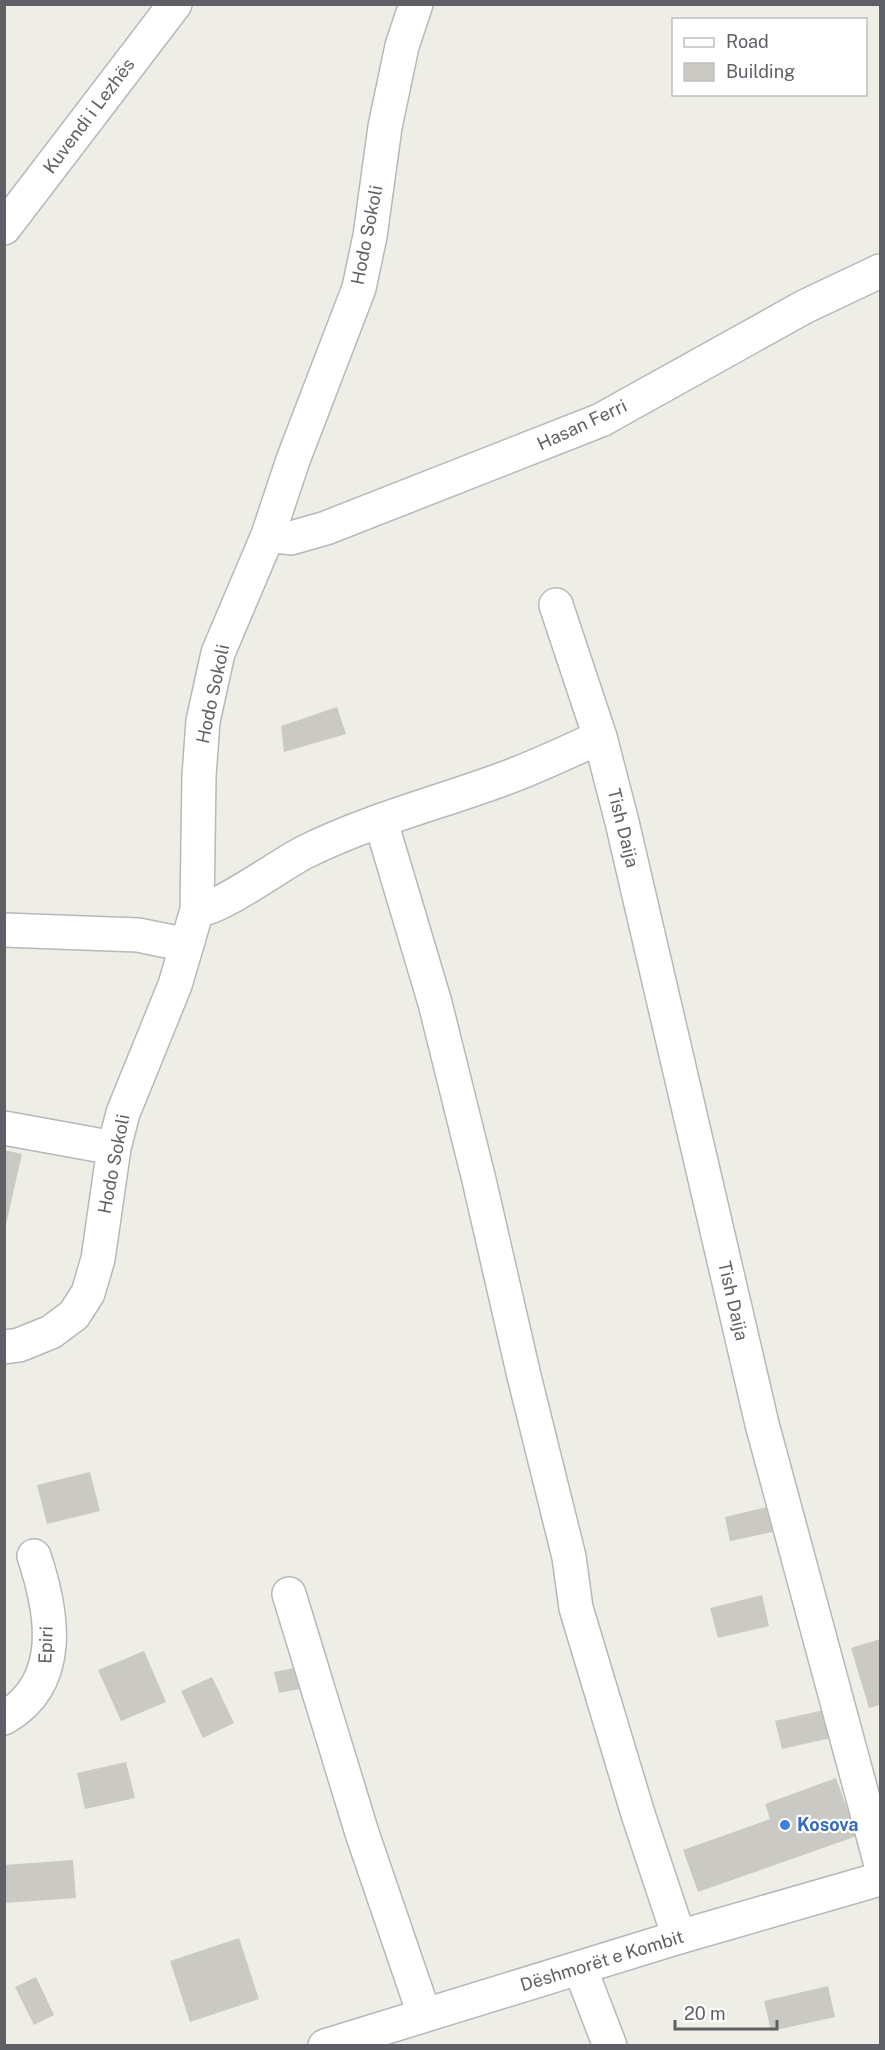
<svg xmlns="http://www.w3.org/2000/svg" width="885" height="2050" viewBox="0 0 885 2050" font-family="'Public Sans',sans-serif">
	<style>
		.building { fill: #cac9c3 }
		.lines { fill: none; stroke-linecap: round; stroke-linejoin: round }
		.street-casing { stroke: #b7b7bc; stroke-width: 36 }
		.secondary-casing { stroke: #b5b7bc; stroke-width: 36 }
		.street { stroke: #fff; stroke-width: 33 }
		.secondary { stroke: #fff; stroke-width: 33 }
		.shop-dot { fill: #3f7fe0; stroke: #fff; stroke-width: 2 }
		.labels { text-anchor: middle; stroke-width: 4.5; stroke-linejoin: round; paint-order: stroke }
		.street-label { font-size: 18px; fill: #5e6065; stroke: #fff }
		.shop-label { font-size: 18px; font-weight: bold; fill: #366cbe; stroke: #fff; text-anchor: start }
	</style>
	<rect width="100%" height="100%" fill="#eeeee7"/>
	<path class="building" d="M337 707 346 734 284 752 281 726Z
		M4 1150 22 1154 5 1229H4Z
		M90 1472 100 1511 47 1524 37 1485Z
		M772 1506 777 1531 730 1541 725 1517Z
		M762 1595 769 1626 718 1638 710 1608Z
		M880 1639V1705L869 1708 851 1648Z
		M144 1651 166 1702 121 1721 98 1670Z
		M300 1667 304 1688 279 1693 274 1672Z
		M212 1677 234 1723 203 1738 181 1691Z
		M824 1710 831 1738 782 1749 775 1721Z
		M126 1762 135 1798 85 1809 77 1773Z
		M836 1778 857 1836 698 1892 683 1850 770 1819 765 1804Z
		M73 1860 76 1898 4 1903V1865Z
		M239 1938 259 1999 190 2022 170 1961Z
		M36 1977 54 2015 34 2025 15 1987Z
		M828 1986 835 2017 771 2031 764 2001Z"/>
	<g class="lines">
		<g class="street-casing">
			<path id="street" d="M268 535 291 538 326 528 601 420 804 307 880 271
				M556 605 600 737 622 822 762 1424 880 1861
				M381 822 435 1003 479 1180 524 1376 569 1557 576 1608 638 1814 679 1937
				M197 910C217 911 281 864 305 852 367 821 438 803 503 779 536 767 568 752 600 737
				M4 930 138 935 187 945
				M4 1128 114 1148
				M4 1347 19 1345 51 1332 74 1315 88 1293 98 1259 114 1148 123 1113 175 985 197 910 199 776 203 721 218 653 268 535 293 460 359 288 370 236 385 127 402 46 416 4
				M289 1594 362 1833 424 2014
				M4 1718C65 1683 53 1613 34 1556
				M580 1968 610 2046"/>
		</g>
		<g class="secondary-casing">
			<path id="secondary" d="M4 228 175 4
				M325 2046 679 1937 880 1879"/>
		</g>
		<use href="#street" class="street"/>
		<use href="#secondary" class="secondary"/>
	</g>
	<circle class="shop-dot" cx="785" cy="1825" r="6"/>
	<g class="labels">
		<g class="street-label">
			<text transform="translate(89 116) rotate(-53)" y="6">Kuvendi i Lezhës</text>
			<text transform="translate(367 235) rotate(-79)" y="6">Hodo Sokoli</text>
			<text transform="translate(582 425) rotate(-25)" y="6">Hasan Ferri</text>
			<text transform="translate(213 694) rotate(-78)" y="6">Hodo Sokoli</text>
			<text transform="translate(623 828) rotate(76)" y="6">Tish Daija</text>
			<text transform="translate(114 1164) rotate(-79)" y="6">Hodo Sokoli</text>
			<text transform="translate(733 1301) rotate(77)" y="6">Tish Daija</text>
			<text transform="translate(46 1645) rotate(-88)" y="6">Epiri</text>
			<text transform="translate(602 1961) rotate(-17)" y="6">Dëshmorët e Kombit</text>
		</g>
		<g class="shop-label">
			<text x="797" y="1831">Kosova</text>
		</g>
	</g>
	<rect width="885" height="2050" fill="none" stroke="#5e6065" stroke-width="12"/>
	<rect x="672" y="18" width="195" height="78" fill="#ffffff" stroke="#bfbfc1" stroke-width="1.5"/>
	<rect x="684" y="38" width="30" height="9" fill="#ffffff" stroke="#bfbfc1" stroke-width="1.5"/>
	<text x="726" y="48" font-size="18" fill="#5e6065">Road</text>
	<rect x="684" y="63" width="30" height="18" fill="#cac9c3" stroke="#bfbfc1" stroke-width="1.5"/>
	<text x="726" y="78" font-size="18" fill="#5e6065">Building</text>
	<path d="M675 2020v9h102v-9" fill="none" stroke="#5e6065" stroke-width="3"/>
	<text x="684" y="2020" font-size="18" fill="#5e6065" stroke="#ffffff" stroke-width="4.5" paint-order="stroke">20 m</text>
</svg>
